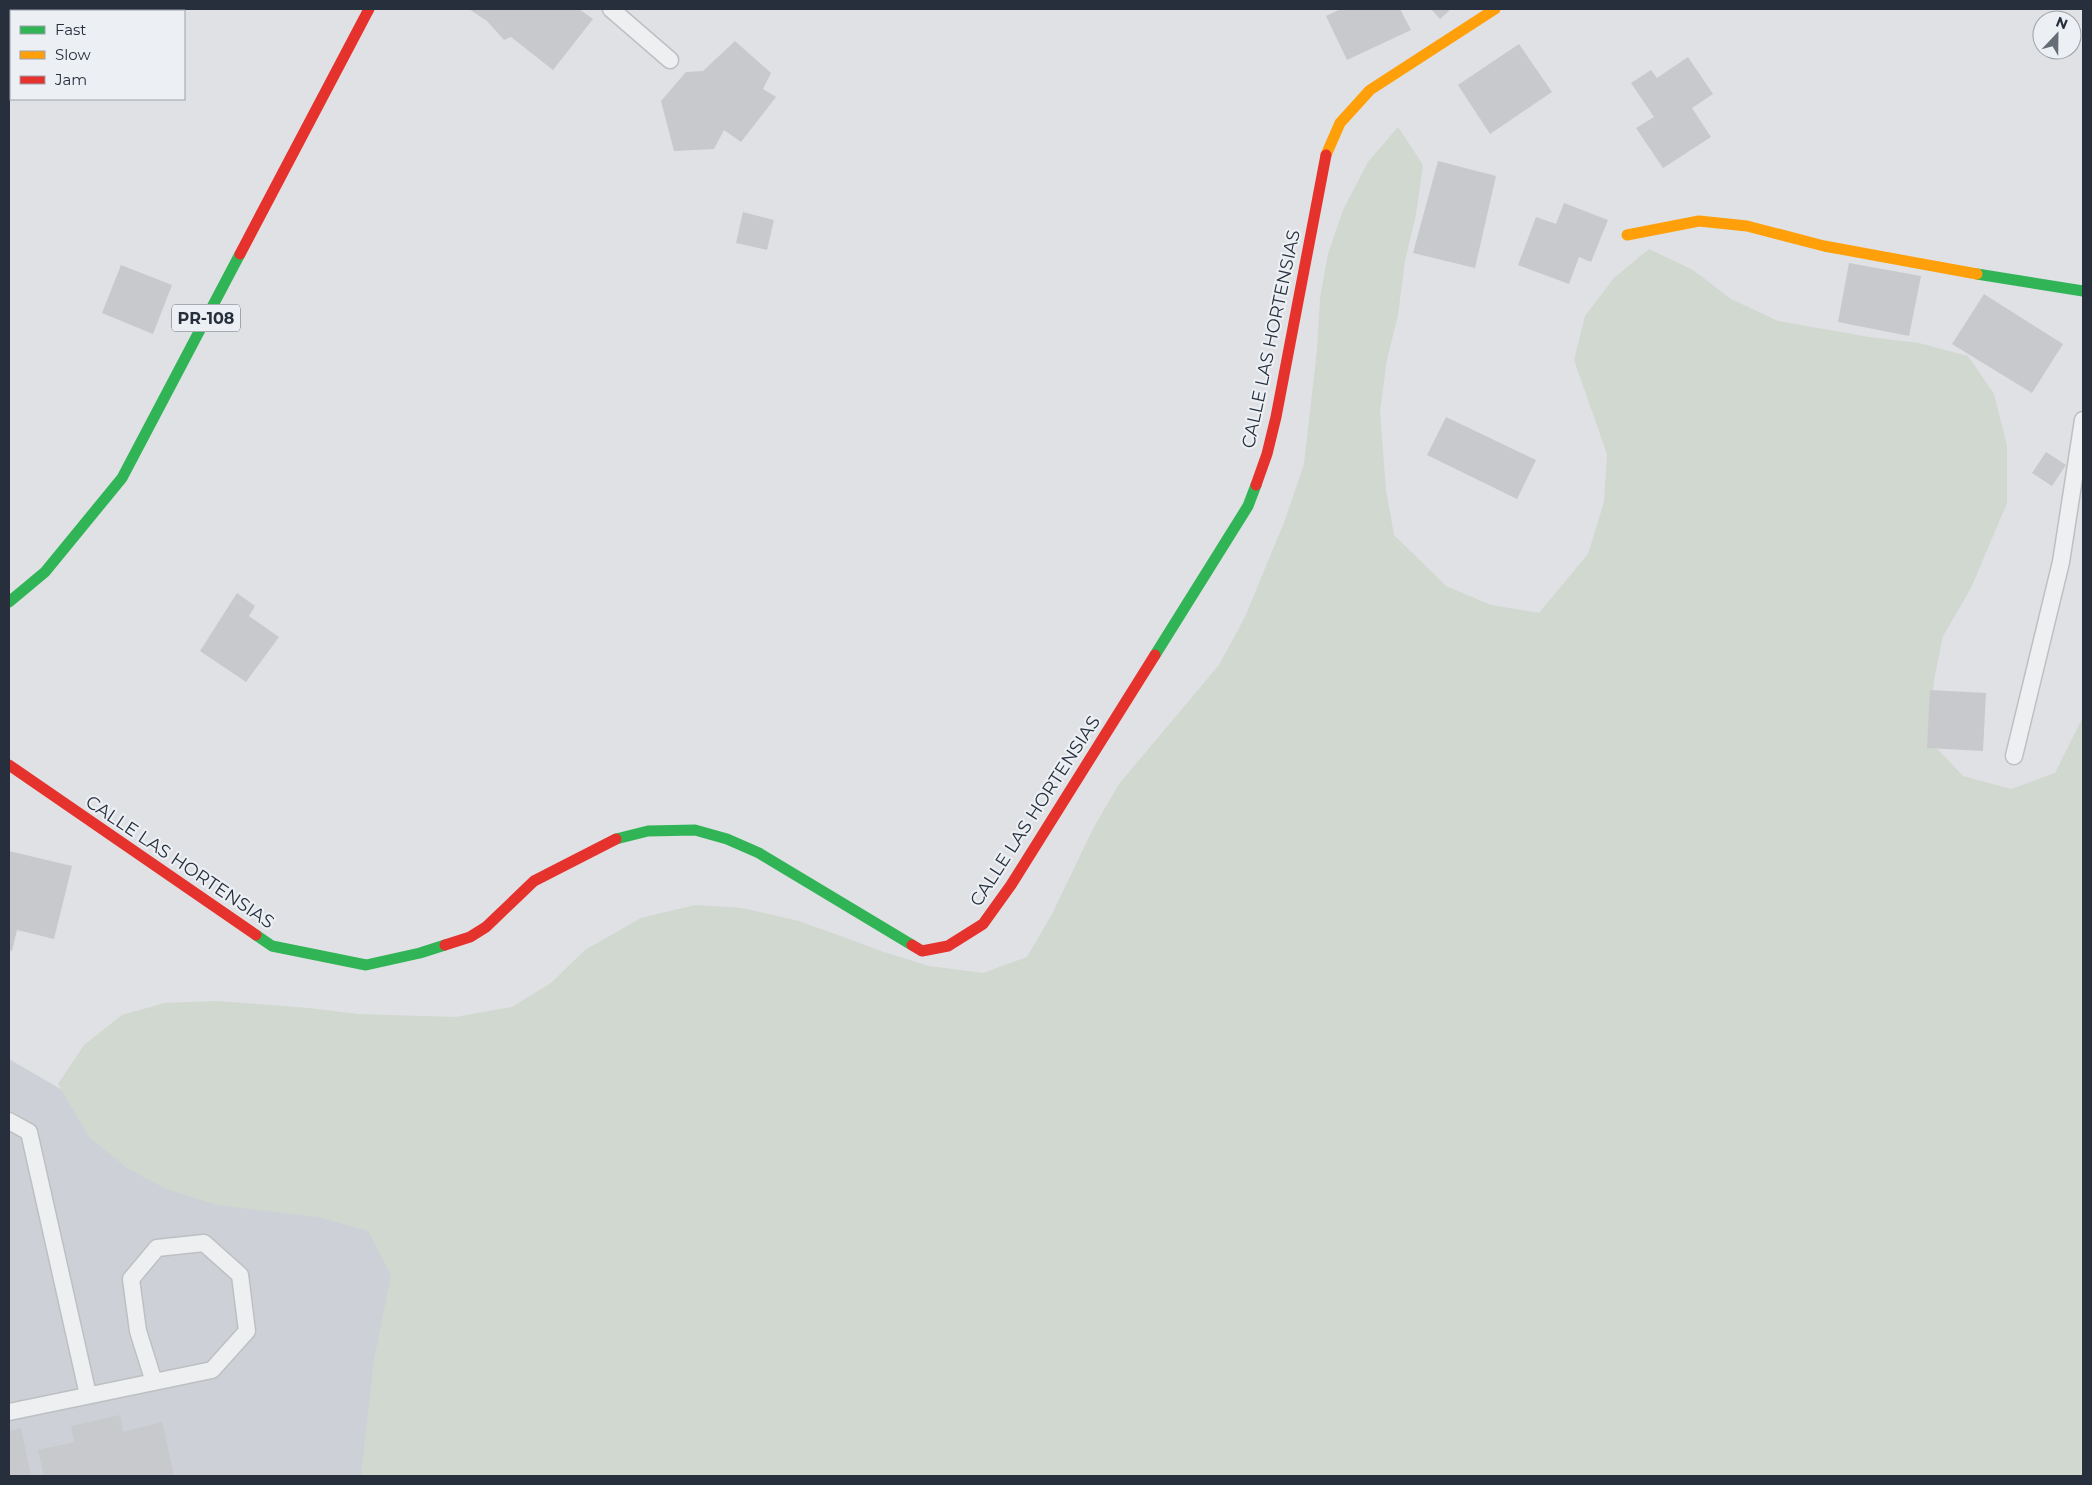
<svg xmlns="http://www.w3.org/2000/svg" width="2092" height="1485" viewBox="0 0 2092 1485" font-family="Montserrat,sans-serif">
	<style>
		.built { fill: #cdd1d7 }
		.green { fill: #d0d8cf }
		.building { fill: #c7c9cc }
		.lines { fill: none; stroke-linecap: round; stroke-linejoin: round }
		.lane-casing { stroke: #bdbfc2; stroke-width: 19 }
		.lane { stroke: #eeeff1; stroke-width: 16 }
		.fast { stroke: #30b455; stroke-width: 11 }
		.slow { stroke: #ff9f0a; stroke-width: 11 }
		.jam { stroke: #e5322d; stroke-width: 11 }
		.labels { text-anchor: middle; stroke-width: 4.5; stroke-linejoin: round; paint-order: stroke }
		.shield { fill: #eceff4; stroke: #626973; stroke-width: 1 }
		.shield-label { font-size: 16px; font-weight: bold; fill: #272f3c }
		.street-label { font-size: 18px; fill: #272f3c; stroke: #eceff4 }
	</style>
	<rect width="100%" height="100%" fill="#dfe1e4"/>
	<path class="built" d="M9 1059 69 1094 626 1274 572 1476H9Z"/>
	<path class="green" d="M1398 127 1423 165 1416 214 1405 261 1398 315 1387 359 1380 412 1386 490 1394 535 1446 586 1491 605 1539 613 1588 554 1604 502 1607 454 1574 360 1585 316 1614 278 1649 249 1693 270 1731 299 1778 321 1869 337 1919 343 1968 356 1994 394 2007 446V503L1971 588 1943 636 1934 680 1928 739 1963 776 2011 789 2055 773 2083 717V1476H361L374 1360 391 1275 368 1231 318 1217 217 1205 166 1189 127 1168 89 1137 58 1084 84 1045 122 1015 165 1003 216 1001 309 1008 358 1014 455 1017 512 1007 551 983 585 950 641 918 695 905 742 908 799 921 884 952 929 966 983 973 1027 957 1051 916 1094 827 1119 784 1219 665 1245 617 1285 520 1304 464 1317 350 1320 298 1328 254 1343 210 1368 162Z"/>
	<path class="building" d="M469 9H579L593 19 553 70 511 37 504 40 487 21Z
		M1341 9H1400L1411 30 1347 60 1326 16Z
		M1431 9H1451L1440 19Z
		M735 41 771 73 763 89 776 97 741 142 724 130 714 149 674 151 661 101 686 72 703 71Z
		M1519 44 1552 92 1490 134 1458 85Z
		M1688 57 1713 94 1692 108 1711 137 1663 168 1636 128 1654 117 1631 83 1651 70 1657 78Z
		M1438 161 1496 176 1475 268 1413 253Z
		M1564 203 1608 220 1591 262 1579 257 1569 284 1518 265 1536 217 1556 224Z
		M743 212 774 220 767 250 736 243Z
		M1849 263 1921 276 1909 336 1838 322Z
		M121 265 172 285 153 334 102 313Z
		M1984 294 2063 344 2032 393 1952 344Z
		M1446 417 1536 460 1517 499 1427 455Z
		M2046 452 2066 465 2052 486 2032 473Z
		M237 593 255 606 249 616 279 637 246 682 200 651Z
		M1930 690 1986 693 1983 751 1927 748Z
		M9 851 72 866 54 939 17 930 12 951 9 950Z
		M120 1415 123 1432 162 1422 174 1476H44L38 1450 74 1442 71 1426Z
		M21 1428 31 1476H9V1431Z"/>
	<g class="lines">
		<g class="lane-casing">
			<path id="lane" d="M611 9 670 60
				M2014 756 2061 562 2083 420
				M9 1121 29 1132 88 1395
				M9 1412 212 1370 247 1331 240 1275 204 1243 157 1248 131 1279 138 1331 154 1382"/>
		</g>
		<use href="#lane" class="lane"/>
		<path class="fast" d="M1977 274 2083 291
			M9 602 45 572 122 478 240 254
			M1155 655 1248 506 1256 485
			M616 839 648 831 695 830 727 839 759 853 912 945
			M256 935 272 946 366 965 420 953 445 945"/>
		<path class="slow" d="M1326 155 1340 123 1370 90 1495 9
			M1627 235 1699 221 1747 226 1824 246 1977 274"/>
		<path class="jam" d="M240 254 369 9
			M1256 485 1267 454 1276 417 1326 155
			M9 765 256 935
			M445 945 470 937 486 927 534 881 616 839
			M912 945 922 951 948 946 983 924 1011 885 1155 655"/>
	</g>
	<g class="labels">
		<rect class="shield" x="172" y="304.5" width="68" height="27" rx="4"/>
		<g class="shield-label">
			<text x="206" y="324">PR-108</text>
		</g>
		<g class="street-label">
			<text transform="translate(1271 339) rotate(-78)" y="6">CALLE LAS HORTENSIAS</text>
			<text transform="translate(1035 811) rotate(-57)" y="6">CALLE LAS HORTENSIAS</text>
			<text transform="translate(180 862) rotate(34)" y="6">CALLE LAS HORTENSIAS</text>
		</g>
	</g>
	<rect width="2092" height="1485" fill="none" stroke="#272f3c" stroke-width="20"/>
	<rect x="10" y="10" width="175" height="90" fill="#eceff4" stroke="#9da2aa"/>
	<rect x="20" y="26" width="25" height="8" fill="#30b455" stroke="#9da2aa"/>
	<text x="55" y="35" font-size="15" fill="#272f3c">Fast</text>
	<rect x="20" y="51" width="25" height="8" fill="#ff9f0a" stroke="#9da2aa"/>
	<text x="55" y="60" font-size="15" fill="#272f3c">Slow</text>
	<rect x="20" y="76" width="25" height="8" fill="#e5322d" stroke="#9da2aa"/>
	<text x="55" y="85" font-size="15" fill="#272f3c">Jam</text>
	<g transform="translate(2057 35) rotate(22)"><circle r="24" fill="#eceff4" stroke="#9da2aa"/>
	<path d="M0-4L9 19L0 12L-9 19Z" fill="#676d77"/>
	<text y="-8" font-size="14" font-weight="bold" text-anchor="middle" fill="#272f3c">N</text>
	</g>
</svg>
